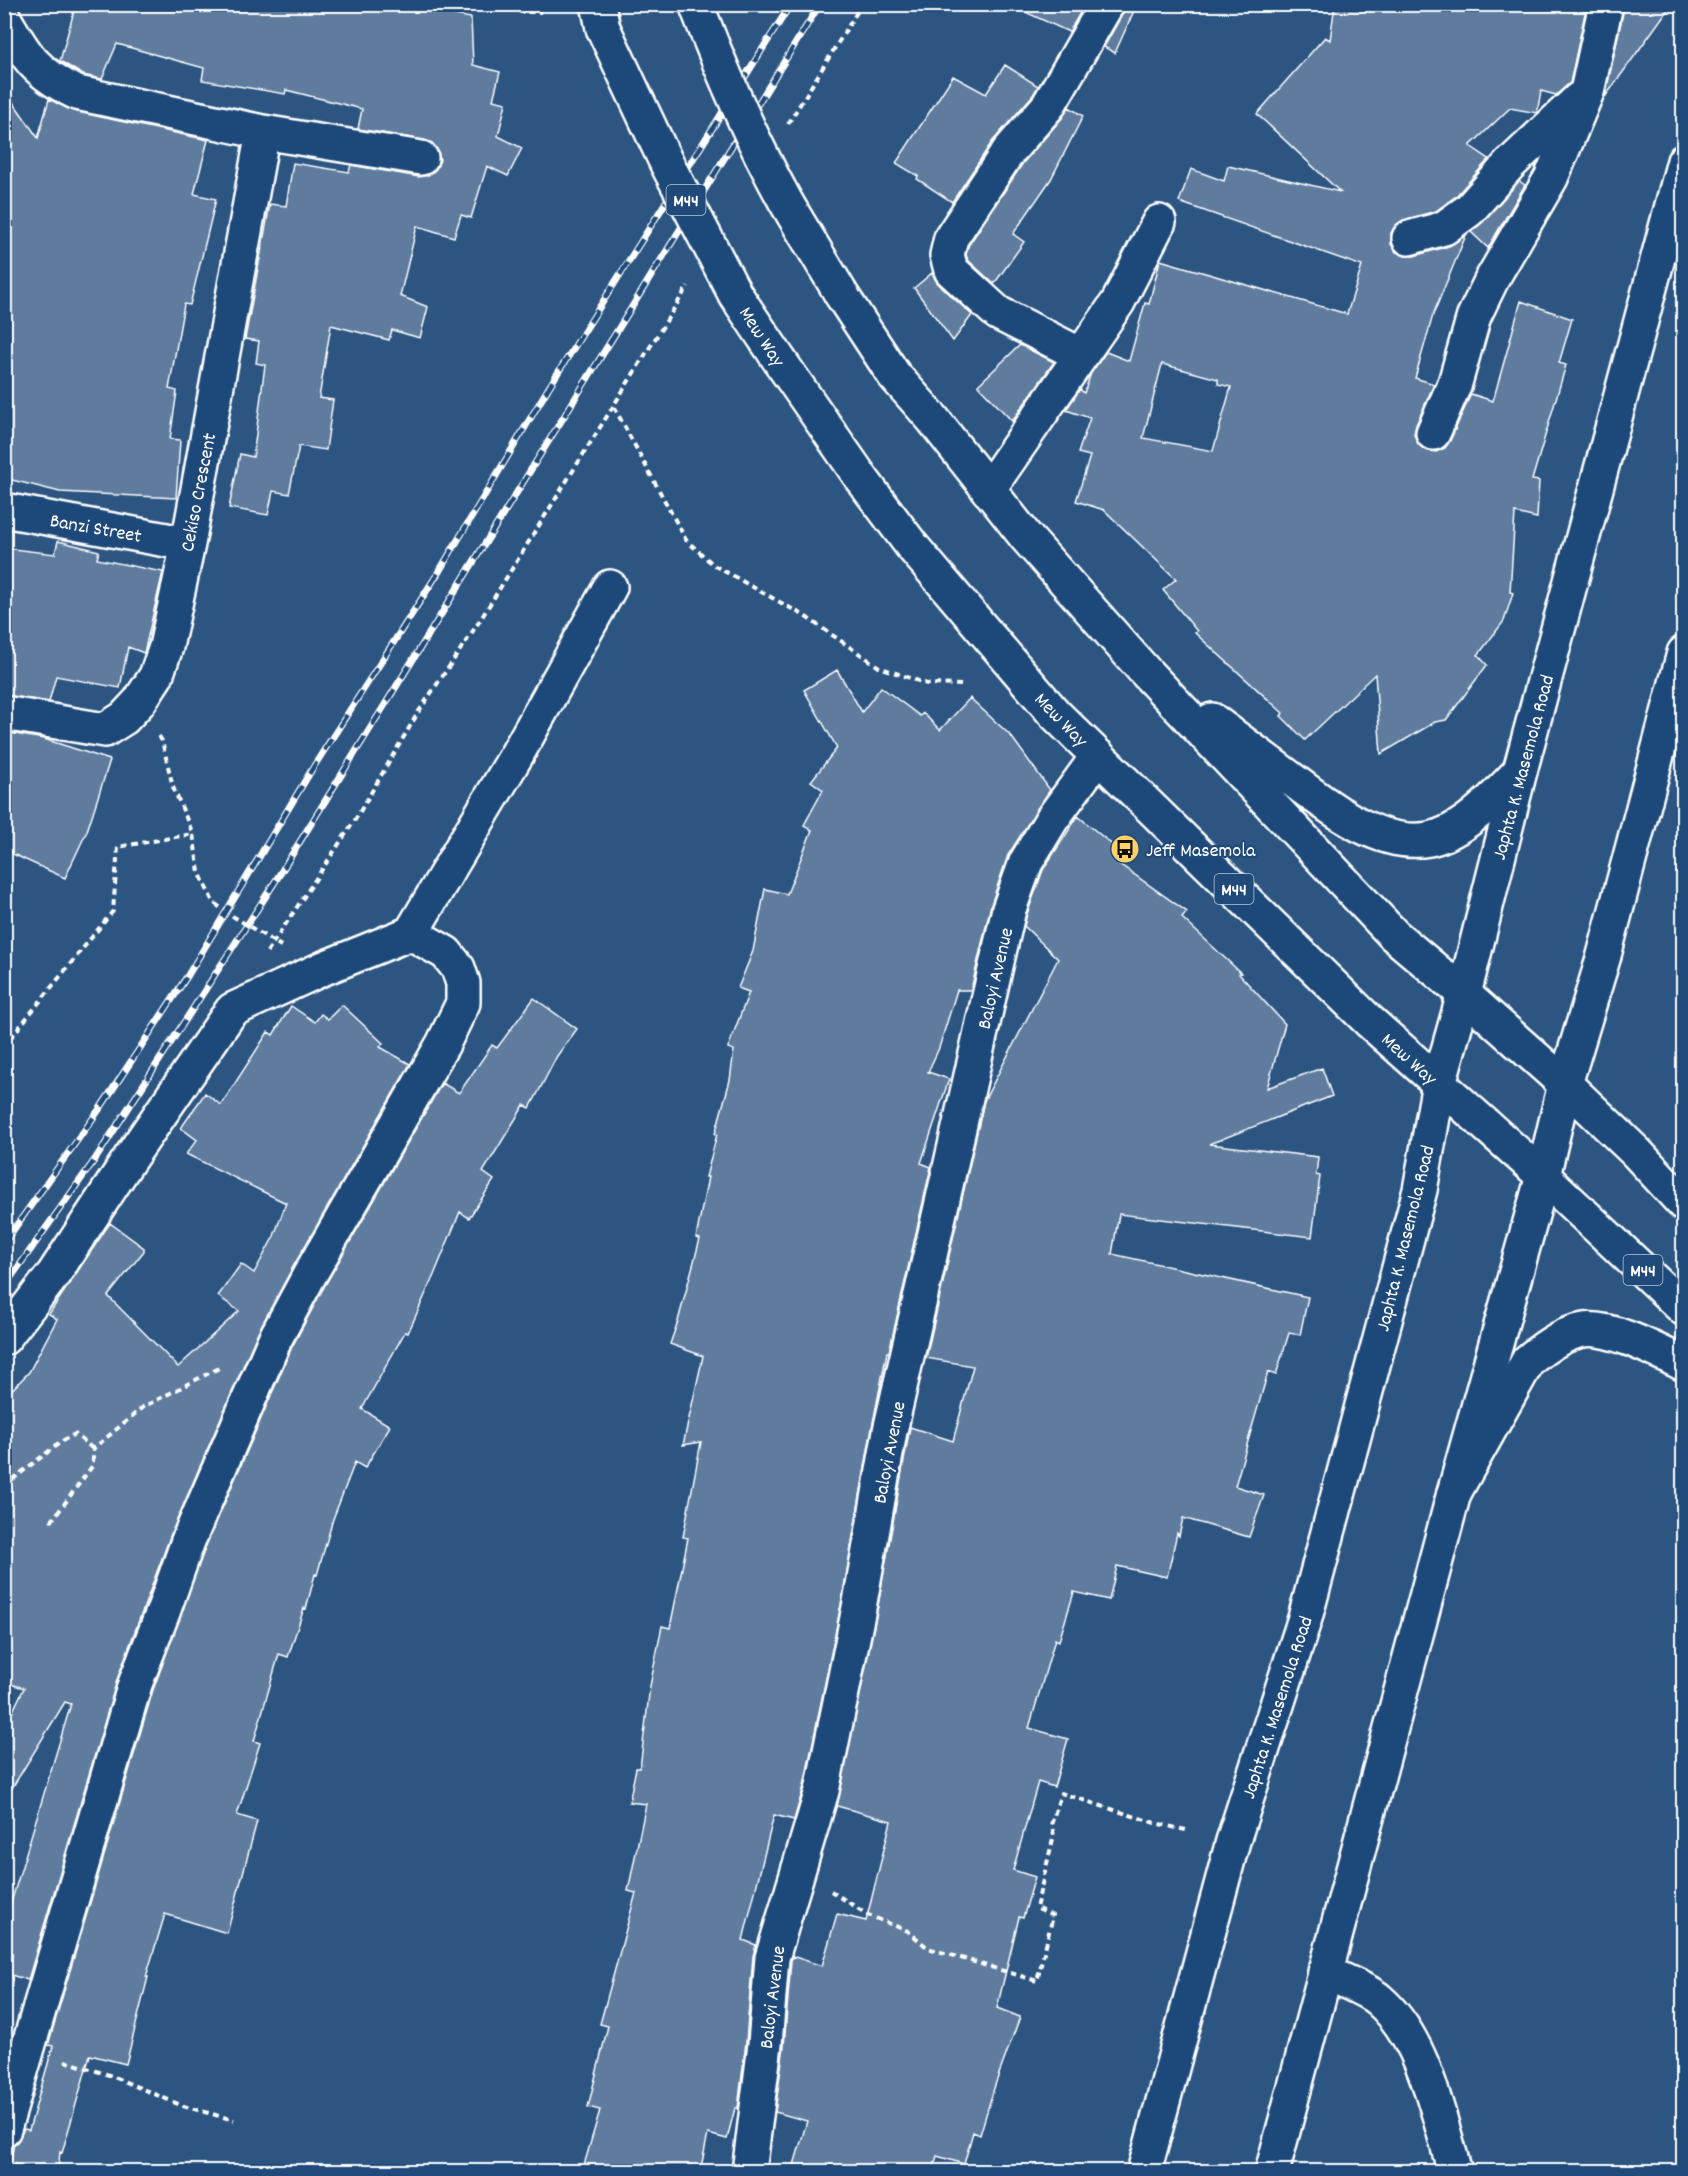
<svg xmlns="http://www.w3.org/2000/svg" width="1688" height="2176" viewBox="0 0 1688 2176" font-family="Dekko,sans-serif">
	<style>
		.building { fill: #5e7c9f; stroke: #fff; stroke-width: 1.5; fill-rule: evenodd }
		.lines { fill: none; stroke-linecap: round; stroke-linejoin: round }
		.minor-casing { stroke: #fff; stroke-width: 38 }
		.secondary-casing { stroke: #fff; stroke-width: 38 }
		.primary-casing { stroke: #fff; stroke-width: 38 }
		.path { stroke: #fff; stroke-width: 4; stroke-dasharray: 6 4.5; stroke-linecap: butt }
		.minor { stroke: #1f4a7a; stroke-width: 33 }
		.secondary { stroke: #1f4a7a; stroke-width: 33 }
		.primary { stroke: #1f4a7a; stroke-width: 33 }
		.rail-casing { stroke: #fff; stroke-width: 7 }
		.rail { stroke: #1f4a7a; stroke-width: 4.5; stroke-dasharray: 14; stroke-linecap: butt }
		.primary-bridge-casing { stroke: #fff; stroke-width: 38; stroke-linecap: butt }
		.primary-bridge { stroke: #1f4a7a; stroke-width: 33 }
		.labels { text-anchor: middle; stroke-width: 4.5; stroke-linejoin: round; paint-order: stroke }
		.shield { fill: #1f4a7a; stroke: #bcc9d7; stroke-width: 1.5 }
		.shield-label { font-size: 18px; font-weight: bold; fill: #fff }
		.street-label { font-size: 20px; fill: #fff; stroke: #1f4a7a }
		.poi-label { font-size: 20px; fill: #fff; stroke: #1f4a7a; text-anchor: start }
	</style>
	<rect width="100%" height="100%" fill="#2c5582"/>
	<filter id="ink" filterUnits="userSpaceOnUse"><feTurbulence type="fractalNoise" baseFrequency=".0167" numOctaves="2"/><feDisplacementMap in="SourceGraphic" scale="12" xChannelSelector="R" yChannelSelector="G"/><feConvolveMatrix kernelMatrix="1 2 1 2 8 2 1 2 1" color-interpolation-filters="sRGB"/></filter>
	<g filter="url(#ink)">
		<path class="building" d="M76 4H400L471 18 473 65 500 72 493 100 506 103 498 136 522 148 508 176 487 166 471 218 461 215 454 237 417 226 400 296 428 307 420 338 392 330 389 340 331 325 319 398 333 400 326 450 299 446 289 494 273 491 268 515 229 508 240 454 253 457 265 365 256 363 259 341 245 339 270 204 286 206 293 163 349 172 351 165 419 177 428 175 436 169 440 160 438 151 432 143 424 140 358 129 362 109 286 90 285 94 202 80 204 68 117 44 102 79 83 75 60 61Z
			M1008 4H1085L1069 32Z
			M1126 4H1137L1115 53 1104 47 1123 13Z
			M1335 4H1587L1570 83 1556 95 1541 91 1537 113 1510 108 1470 146 1489 159 1456 196 1436 211 1403 220 1396 225 1391 233V244L1396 252 1405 256H1414L1449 246 1466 235 1433 315 1415 378 1434 384 1416 425 1414 434 1418 444 1425 450 1436 452 1445 448 1450 441 1471 394 1493 401 1521 301 1572 319 1559 363 1566 365 1532 480 1539 481 1537 518 1515 513 1510 592 1513 593 1504 621 1478 655 1487 665 1446 720 1435 722 1381 754 1375 674 1305 740 1281 716 1283 713 1195 633 1197 631 1163 590 1176 579 1104 510 1076 501 1090 456 1078 453 1090 418 1066 410 1080 389 1084 393 1091 373 1106 352 1129 361 1145 303 1149 304 1160 260 1347 314 1362 266 1179 202 1191 169 1224 181 1228 166 1340 192 1257 114 1325 37 1330 40ZM1162 364 1218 379V384L1231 387 1213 451 1143 438Z
			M1624 4H1672L1605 97 1624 8Z
			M1005 65 1038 86 1033 95 992 142 952 202 917 179 918 176 896 163 953 76 986 94Z
			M4 89 38 138 49 99 73 111 208 140 194 194 216 199 190 305 184 304 169 389 177 391 170 439 180 440 176 498 60 492 4 478Z
			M1069 107 1083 116 1051 179 1013 234 1024 242 994 284 968 260 966 255 968 246 1023 163 1062 118Z
			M1519 181 1525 185 1488 248 1471 232 1483 222Z
			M932 273 938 284 972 315 953 341 914 288Z
			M1020 345 1054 362 1012 421 978 385Z
			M58 541 99 551 97 559 163 572 144 653 128 647 120 688 56 676 49 702 4 695V548L55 554Z
			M837 670 862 712 881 687 920 716 923 713 940 730 970 698 1011 736 1050 790 1008 855 991 905 971 990H957L939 1048 928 1072 949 1079 921 1163 931 1167 889 1352H887L872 1428 841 1605 804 1786 794 1820 774 1815 743 1940 756 1945 753 1956 746 2042 738 2108H735L727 2139 708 2134 700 2172H582L600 2110 588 2107 608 2026 600 2024 636 1893 628 1891 646 1804 629 1802 636 1768H640L650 1686 662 1626 670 1628 688 1538 683 1537 701 1442 683 1445 703 1356 670 1344 678 1321 700 1239 696 1238 708 1177H706L717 1134H715L730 1080 734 1050 728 1048 749 992 738 988 753 951 765 889 787 894 812 830 804 825 823 790 811 781 837 748 804 690Z
			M4 732 44 739 110 760 87 831 65 878 4 850Z
			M1078 816 1123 854 1118 863 1187 912 1182 918 1241 973 1239 974 1285 1024 1267 1088 1322 1068 1332 1096 1209 1144 1318 1157 1316 1175 1320 1176 1312 1237 1119 1214 1112 1254 1308 1297 1300 1335 1289 1333 1276 1375 1268 1372 1235 1486 1264 1495 1249 1537 1183 1518 1179 1536 1177 1533 1167 1577 1117 1566 1109 1600 1074 1592 1059 1641 1055 1639 1029 1728 1068 1739 1054 1787 1038 1782 1013 1870 1035 1877 1023 1918 1019 1917 997 2008 1020 2017 995 2085 980 2135 973 2132 964 2164 937 2156 932 2172H792L807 2121 775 2112 784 2046 791 1961 792 1956 822 1966 837 1914 866 1921 891 1821 837 1806 877 1611 910 1427 953 1441 973 1366 926 1358 984 1101 1058 959 1024 926 1027 914 1043 870Z
			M534 998 577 1029 557 1056 530 1108 524 1105 483 1172 494 1180 469 1218 460 1212 434 1275 408 1333 405 1332 362 1409 390 1426 365 1468 355 1462 333 1519 317 1575 315 1574 306 1609 304 1608 288 1657 279 1654 254 1741 260 1743 237 1815 257 1821 227 1933 165 1914 146 1977H148L126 2064 90 2055 62 2153 60 2152 58 2172H43L10 2163 14 2144 17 2142 24 2129 29 2130 53 2046 48 2045 153 1690 205 1548 292 1347 325 1285 442 1083 459 1093 492 1045 497 1048Z
			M342 1005 383 1043 380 1047 410 1064 293 1267 258 1332 171 1534 118 1677 28 1980 4 1973V1926L71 1704 65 1702 4 1801V1729L24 1688 4 1682V1398L29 1372 57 1319 49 1314 110 1223 144 1248V1251L108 1296 178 1367 239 1311 218 1296 241 1264 254 1273 274 1236 286 1203 186 1154 197 1140 181 1128 205 1093 221 1105 268 1032 273 1035 291 1006 315 1022 321 1014 328 1019Z"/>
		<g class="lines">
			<g class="minor-casing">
				<path id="minor" d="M4 18C26 57 36 73 77 93L263 132 421 158
					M1409 238 1444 228 1469 210 1509 165 1579 99
					M1081 355 998 313 951 270 947 255 951 238 1008 152 1048 106 1107 4
					M1433 433 1455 383 1474 316 1492 279 1551 178 1587 92 1606 4
					M988 490 1118 302 1159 222
					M4 510 188 544
					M4 713 105 730 124 718 139 702 156 676 166 647 188 544 263 132
					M4 1338 53 1275 128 1161 232 1010 324 968 411 933
					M1325 1972C1339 1979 1368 1990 1379 2000 1425 2040 1438 2115 1455 2172
					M4 2129 135 1684 163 1612 188 1541 275 1339 309 1276 443 1044 463 1003V983L458 968 446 953 411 933 516 756 610 587
					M749 2172 765 2044 772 1958 822 1791 859 1608 890 1431 1009 909 1026 862 1052 819 1098 756"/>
			</g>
			<g class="secondary-casing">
				<path id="secondary" d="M1144 2172 1233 1841 1305 1618 1420 1190 1439 1083 1464 994 1520 771 1684 161
					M1272 2172 1454 1493 1543 1176 1565 1084 1603 959 1684 653"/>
			</g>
			<g class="primary-casing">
				<path id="primary" d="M598 4 603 28
					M841 294 894 375 932 418 1026 537 1143 669 1394 935 1464 994 1565 1084 1637 1153 1684 1204
					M782 364 864 482 912 546 1054 713 1369 1021 1543 1176 1684 1309
					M1212 720C1236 738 1259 755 1282 772 1321 801 1377 849 1429 839 1464 832 1497 795 1520 771
					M1454 1493 1528 1361C1543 1348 1563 1333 1584 1330 1611 1326 1659 1352 1684 1364"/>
			</g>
			<path class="path" d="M509 4 521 12H541
				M788 124 862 4
				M614 407 686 540 715 566 803 615 879 667 927 684 962 685
				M159 736 162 741 173 787 193 834 199 872 213 902 226 912 281 946
				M267 952 355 820 419 711 477 625 688 286
				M4 1046 113 911 118 847 193 834
				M4 1486 62 1441 75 1434 93 1449
				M51 1522 93 1465V1449L143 1407 221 1367
				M831 1891 868 1915 908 1931 928 1948 1037 1981 1053 1916 1036 1908 1054 1835 1051 1825 1061 1793 1155 1823 1190 1831
				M65 2061 109 2075 183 2106 234 2120"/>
			<use href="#minor" class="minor"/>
			<use href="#secondary" class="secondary"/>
			<use href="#primary" class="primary"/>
			<g class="rail-casing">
				<path id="rail" d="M4 1243 101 1107 188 975 314 766 440 570 549 387 791 4
					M4 1287 96 1158 273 885 820 4"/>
			</g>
			<use href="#rail" class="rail"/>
			<g class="primary-bridge-casing">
				<path id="primary-bridge" d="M696 4C722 72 751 139 786 202 804 233 823 263 841 294
					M603 28 666 162 735 294 782 364"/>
			</g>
			<use href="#primary-bridge" class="primary-bridge"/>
		</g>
	</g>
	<defs>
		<g id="bus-disc" transform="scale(1.5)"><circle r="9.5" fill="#ffd166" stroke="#1f4a7a"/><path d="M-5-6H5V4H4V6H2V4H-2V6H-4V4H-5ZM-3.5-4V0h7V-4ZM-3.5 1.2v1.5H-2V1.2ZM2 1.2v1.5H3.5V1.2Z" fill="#111"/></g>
	</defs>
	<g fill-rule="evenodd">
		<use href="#bus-disc" x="1125" y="849"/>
	</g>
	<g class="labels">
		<g class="shield">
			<rect x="666.5" y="185" width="39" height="30" rx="4.5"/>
			<rect x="1214.5" y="874" width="39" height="30" rx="4.5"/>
			<rect x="1623.5" y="1255" width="39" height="30" rx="4.5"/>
		</g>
		<g class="shield-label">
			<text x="686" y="206">M44</text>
			<text x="1234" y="895">M44</text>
			<text x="1643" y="1276">M44</text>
		</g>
		<g class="street-label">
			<text transform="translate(763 336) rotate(57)" y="7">Mew Way</text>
			<text transform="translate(197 492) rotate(-79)" y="7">Cekiso Crescent</text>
			<text transform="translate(96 527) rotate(10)" y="7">Banzi Street</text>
			<text transform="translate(1062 719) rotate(46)" y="7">Mew Way</text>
			<text transform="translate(1522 767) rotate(-75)" y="7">Japhta K. Masemola Road</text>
			<text transform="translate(994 978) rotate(-77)" y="7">Baloyi Avenue</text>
			<text transform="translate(1410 1058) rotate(42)" y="7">Mew Way</text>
			<text transform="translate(1404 1238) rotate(-76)" y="7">Japhta K. Masemola Road</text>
			<text transform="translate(888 1452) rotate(-79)" y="7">Baloyi Avenue</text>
			<text transform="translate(1276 1707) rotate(-72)" y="7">Japhta K. Masemola Road</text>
			<text transform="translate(771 1997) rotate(-83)" y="7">Baloyi Avenue</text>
		</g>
		<g class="poi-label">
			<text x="1146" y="856">Jeff Masemola</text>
		</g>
	</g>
	<rect width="1688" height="2176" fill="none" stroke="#1f4a7a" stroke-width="24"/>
	<rect x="12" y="12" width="1664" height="2152" fill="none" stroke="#fff" stroke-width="2" filter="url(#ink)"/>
</svg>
